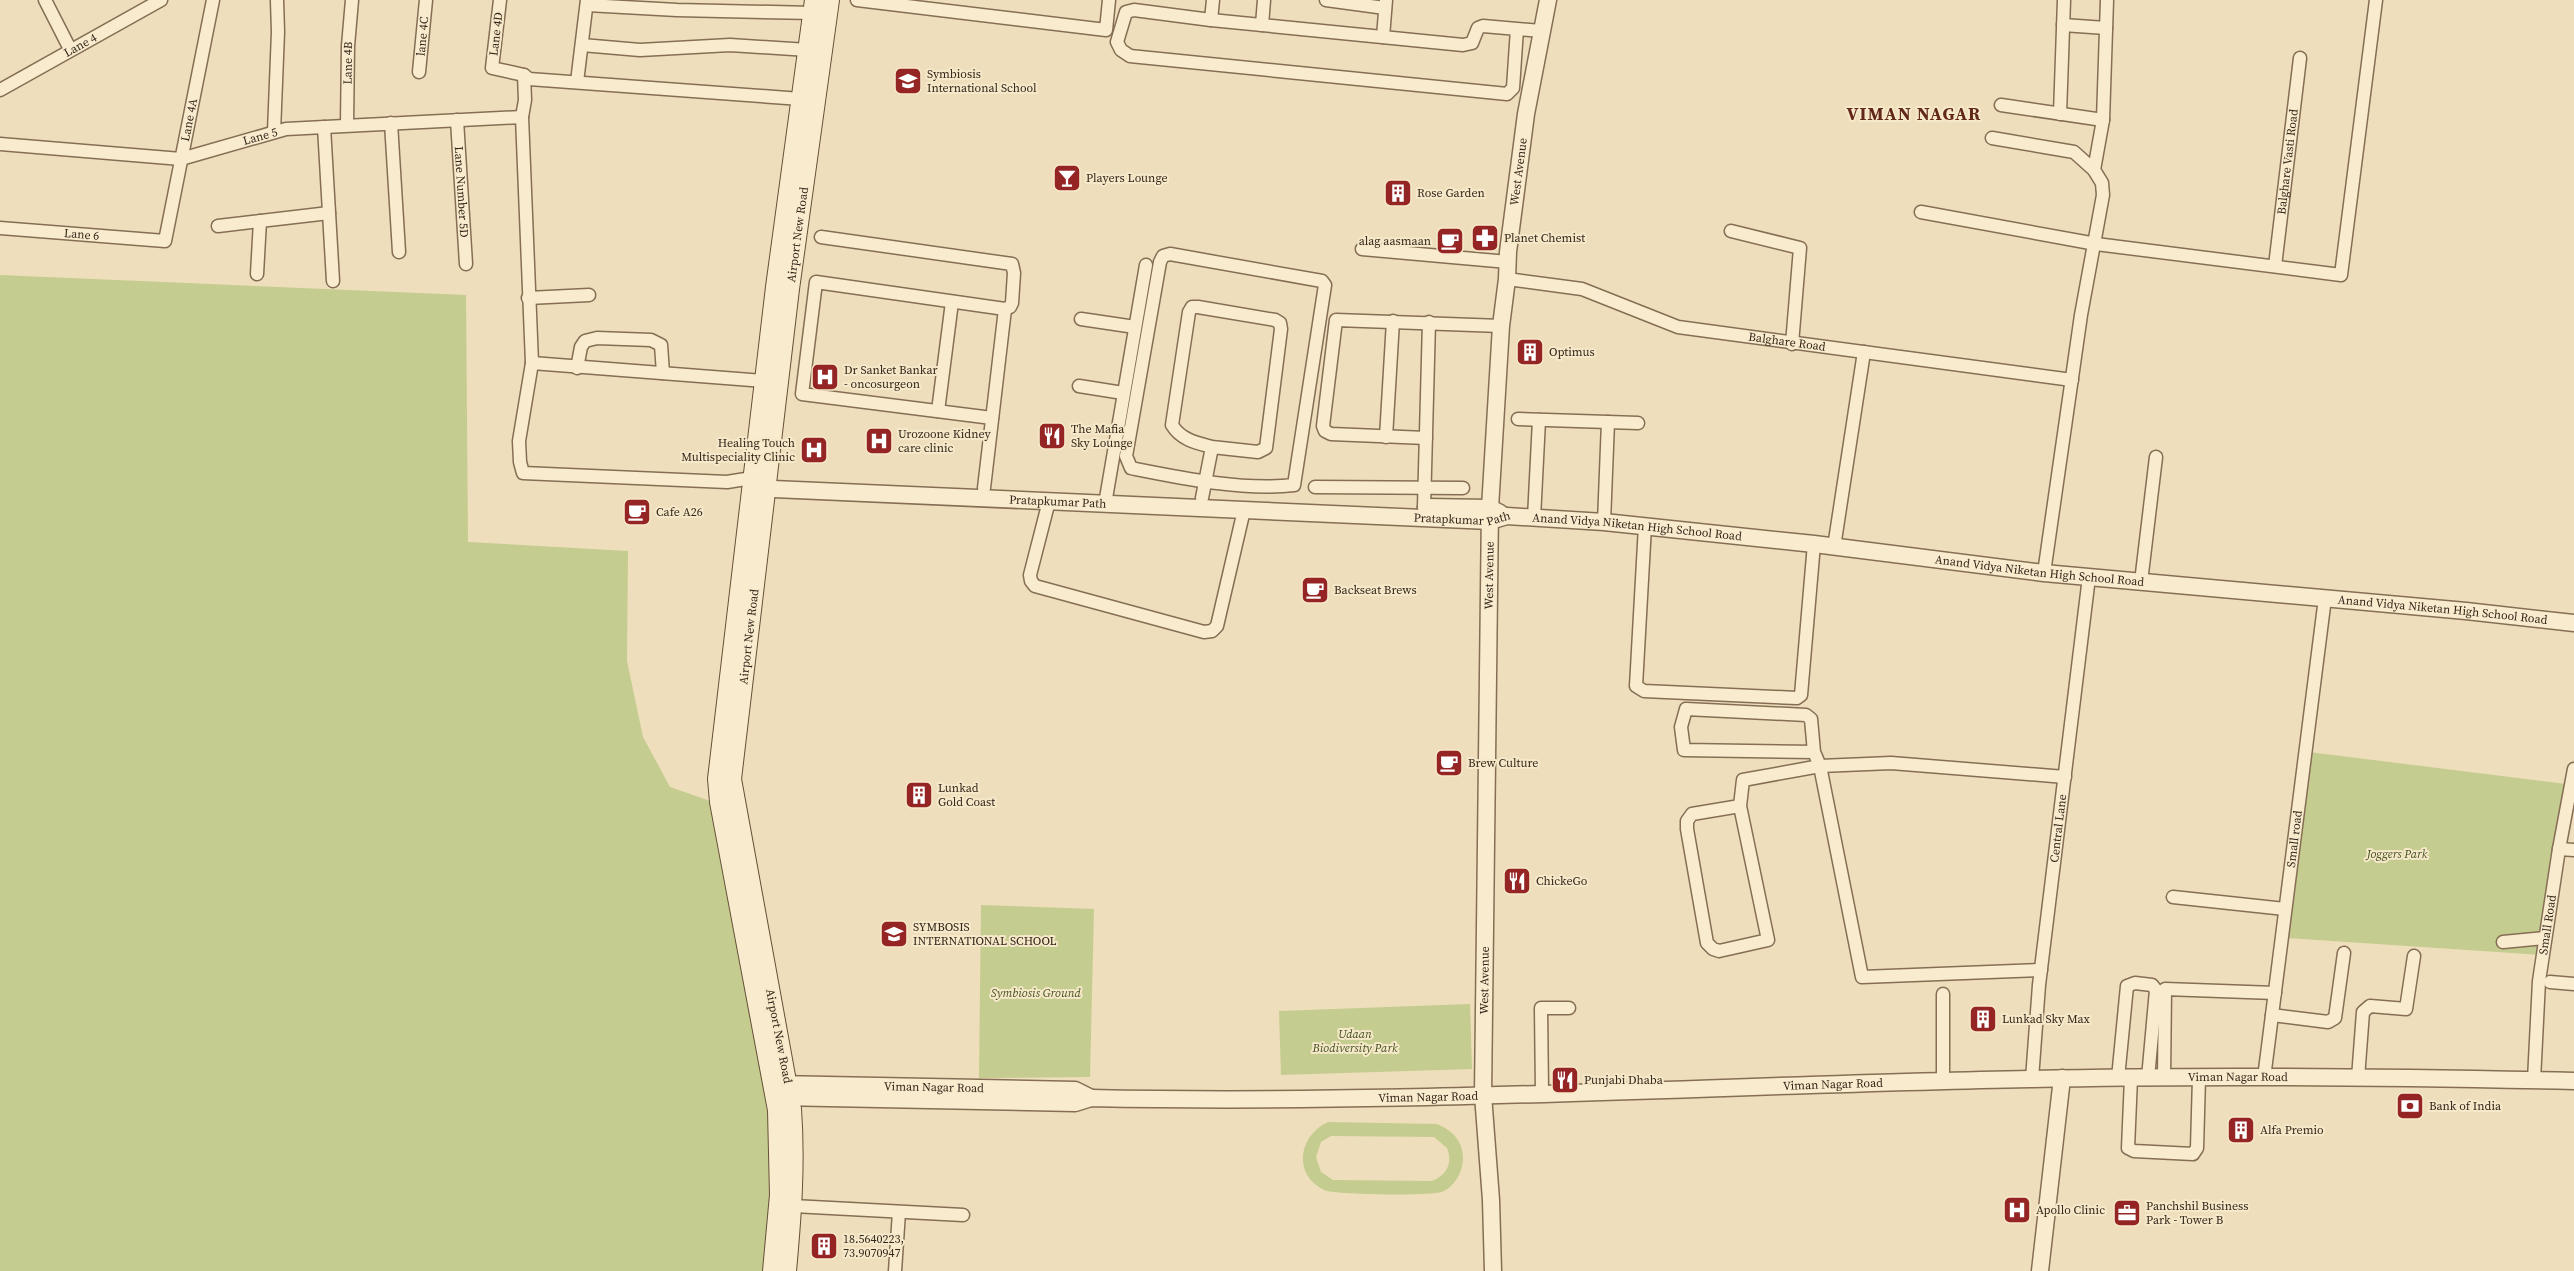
<svg xmlns="http://www.w3.org/2000/svg" width="2574" height="1271" viewBox="0 0 2574 1271" font-family="'Source Serif 4',serif">
	<style>
		.green { fill: #c5cc8f; fill-rule: evenodd }
		.lines { fill: none; stroke-linecap: round; stroke-linejoin: round }
		.minor-casing { stroke: #856e55; stroke-width: 15 }
		.tertiary-casing { stroke: #856e55; stroke-width: 19 }
		.secondary-casing { stroke: #674f38; stroke-width: 20 }
		.minor { stroke: #f9ecce; stroke-width: 12 }
		.tertiary { stroke: #f9ecce; stroke-width: 16 }
		.secondary { stroke: #f9ecce; stroke-width: 18 }
		.labels { text-anchor: middle; stroke-width: 4; stroke-linejoin: round; paint-order: stroke }
		.street-label { font-size: 12px; fill: #34261a; stroke: #f6e9ca }
		.poi-label { font-size: 12px; fill: #34261a; stroke: #f6e9ca; text-anchor: start }
		.park-label { font-size: 12px; font-style: italic; fill: #455120; stroke: #f6e9ca }
		.district-label { font-size: 18px; font-weight: bold; letter-spacing: 1px; fill: #612719; stroke: #f6e9ca }
	</style>
	<rect width="100%" height="100%" fill="#eedebb"/>
	<path class="green" d="M0 275 466 295 468 542 628 551 627 661 643 737 670 787 713 802 773 1112 774 1176 765 1271H0Z
		M2309 752 2566 784 2543 955 2287 938Z
		M981 905 1094 909 1090 1077 979 1078Z
		M1470 1004 1472 1069 1281 1075 1279 1011Z
		M1328 1122 1437 1124C1452 1130 1463 1141 1463 1158 1463 1172 1455 1186 1442 1192 1431 1196 1334 1195 1324 1190 1292 1175 1299 1135 1328 1122ZM1331 1136 1434 1137 1447 1148C1453 1163 1447 1175 1432 1181L1333 1180 1321 1172 1316 1157 1321 1142Z"/>
	<g class="lines">
		<g class="minor-casing">
			<g id="minor">
				<path d="M45 0 70 49"/>
				<path d="M500 0 492 68 524 75 529 79 801 99"/>
				<path d="M857 0 1106 30 1109 0"/>
				<path d="M1326 0 1385 8"/>
				<path d="M587 5 677 10 813 13"/>
				<path d="M1211 20 1213 0"/>
				<path d="M1262 25 1264 0"/>
				<path d="M2063 25 2106 28"/>
				<path d="M1517 29 1513 88 1507 94 1130 56 1121 50 1117 42 1126 12 1134 10 1211 20 1463 45 1472 43 1478 28 1483 26 1541 31"/>
				<path d="M1383 37 1386 0"/>
				<path d="M582 45 640 50 730 45 808 50"/>
				<path id="s1" d="M419 72 426 0"/>
				<path d="M524 75 525 100 522 117 532 363 519 441 520 462 523 473 727 482 752 478"/>
				<path d="M577 82 587 0"/>
				<path id="s2" d="M0 90 161 0"/>
				<path d="M2001 105 2103 120 2094 170"/>
				<path d="M2060 114 2064 0"/>
				<path id="s3" d="M457 120 466 264"/>
				<path d="M2103 120 2107 0"/>
				<path d="M391 123 399 252"/>
				<path id="s4" d="M347 125 348 46 352 0"/>
				<path d="M324 127 333 281"/>
				<path d="M274 132 278 32 277 0"/>
				<path d="M1992 138 2074 152 2094 170 2102 183 2103 195 2081 315 2044 573"/>
				<path id="s5" d="M0 144 181 159 286 129 522 117"/>
				<path d="M1921 212 2096 244 2341 275 2376 0"/>
				<path d="M218 226 329 213"/>
				<path id="s6" d="M0 228 165 241 213 0"/>
				<path d="M1731 231 1800 248 1792 344"/>
				<path d="M821 237 1012 264 1014 273 1012 303 1010 307 1005 309 816 282 802 394 992 418"/>
				<path d="M1362 249 1508 262"/>
				<path d="M1170 254 1322 281 1325 285 1294 485C1243 491 1181 478 1131 468L1126 456 1160 262 1163 256Z"/>
				<path id="s7" d="M2275 266 2300 58"/>
				<path d="M257 274 260 221"/>
				<path id="s8" d="M1507 279 1582 289 1678 327 2072 380"/>
				<path d="M528 298 589 295"/>
				<path d="M1081 319 1135 327"/>
				<path d="M532 363 765 381"/>
				<path d="M577 368 581 347 585 341 597 338 651 340 661 345 663 373"/>
				<path d="M1079 386 1123 393"/>
				<path d="M938 411 952 302"/>
				<path d="M1518 419 1638 423"/>
				<path d="M1386 437 1393 321"/>
				<path d="M1426 438 1331 434 1325 431 1323 426 1336 320 1501 326"/>
				<path d="M1315 487 1463 488"/>
				<path d="M984 488 1005 309"/>
				<path d="M1202 498 1212 447C1197 443 1181 440 1172 425L1189 312 1192 307H1198L1275 320 1280 323 1281 329 1266 448 1258 452 1212 447"/>
				<path d="M1049 501 1030 575 1031 581 1035 586 1204 632 1212 631 1217 626 1244 510"/>
				<path d="M1105 504 1146 265"/>
				<path d="M1424 507 1429 322"/>
				<path d="M1534 518 1539 420"/>
				<path d="M1604 522 1608 422"/>
				<path d="M1645 526 1636 686 1644 691 1797 698 1801 695 1814 544"/>
				<path d="M1834 547 1864 352"/>
				<path d="M2141 582 2156 457"/>
				<path d="M1814 752 1684 750 1681 727 1686 709 1806 715 1811 719 1814 752 1820 766 1862 977 2041 970"/>
				<path d="M1740 806 1692 814 1687 821V829L1707 943 1713 949 1719 951 1768 940 1740 806 1743 780 1820 766 1891 763 2065 777"/>
				<path d="M2559 849 2574 850"/>
				<path d="M2173 897 2285 909"/>
				<path d="M2503 942 2545 938"/>
				<path d="M2550 982 2574 984"/>
				<path d="M1943 994V1081"/>
				<path d="M2272 1015 2328 1022 2335 1018 2344 953"/>
				<path d="M2118 1078 2127 986 2135 983 2152 985 2156 990 2148 1078"/>
				<path d="M2131 1078 2128 1148 2134 1151 2193 1154 2197 1148 2199 1078"/>
				<path d="M2164 1078 2165 989 2275 993"/>
				<path id="s9" d="M2264 1078 2325 598"/>
				<path d="M2358 1078 2363 1012 2370 1006 2406 1009 2414 956"/>
				<path id="s10" d="M2032 1079 2039 985 2089 577"/>
				<path id="s11" d="M2534 1080 2539 981 2559 849 2574 769"/>
				<path d="M1542 1093 1541 1008H1569"/>
				<path d="M793 1206 963 1215"/>
				<path d="M895 1271 899 1212"/>
			</g>
		</g>
		<g class="tertiary-casing">
			<g id="tertiary">
				<path id="s12" d="M753 488 1490 521 1507 516 1604 522 1814 544 2044 573 2466 611 2574 623"/>
				<path d="M1426 507 1490 508 1500 513"/>
				<path id="s13" d="M776 1084 1075 1090 1091 1098"/>
				<path id="s14" d="M778 1097 1075 1103 1091 1098C1404 1105 1717 1085 2030 1079 2211 1075 2393 1077 2574 1081"/>
				<path id="s15" d="M1493 1271 1491 1200 1483 1095 1490 508 1501 326 1507 279 1508 252 1526 114 1548 0"/>
				<path d="M2040 1271 2062 1078"/>
			</g>
		</g>
		<g class="secondary-casing">
			<g id="secondary">
				<path d="M772 1271 779 1195 777 1110 719 802 717 779 775 287 814 0"/>
				<path id="s16" d="M787 1271C792 1217 796 1163 792 1109L732 779 790 289 830 0"/>
			</g>
		</g>
		<use href="#minor" class="minor"/>
		<use href="#tertiary" class="tertiary"/>
		<use href="#secondary" class="secondary"/>
	</g>
	<defs>
		<g id="school-square" transform="scale(1.4375)"><rect x="-9" y="-9" width="18" height="18" rx="4" fill="#952425" stroke="#f6e9ca"/><path d="M0-5L7-2L0 1L-7-2ZM-4 1L0 2.5L4 1V4Q0 6-4 4Z" fill="#fff"/></g>
		<g id="bar-square" transform="scale(1.4375)"><rect x="-9" y="-9" width="18" height="18" rx="4" fill="#952425" stroke="#f6e9ca"/><path d="M-6-5H6L.8 .8V4.5H3.5V6h-7V4.5H-.8V.8Z" fill="#fff"/></g>
		<g id="building-square" transform="scale(1.4375)"><rect x="-9" y="-9" width="18" height="18" rx="4" fill="#952425" stroke="#f6e9ca"/><path d="M-4-6H4V6H1V3H-1V6H-4ZM-2.5-4.3h1.7v1.8h-1.7ZM.8-4.3h1.7v1.8H.8ZM-2.5-1h1.7V.8h-1.7ZM.8-1h1.7V.8H.8Z" fill="#fff"/></g>
		<g id="pharmacy-square" transform="scale(1.4375)"><rect x="-9" y="-9" width="18" height="18" rx="4" fill="#952425" stroke="#f6e9ca"/><path d="M-2-6h4v4h4v4h-4v4h-4v-4h-4v-4h4Z" fill="#fff"/></g>
		<g id="cafe-square" transform="scale(1.4375)"><rect x="-9" y="-9" width="18" height="18" rx="4" fill="#952425" stroke="#f6e9ca"/><path d="M-5.5-4.5H6V0H3Q3 3.5 0 3.5H-2.5Q-5.5 3.5-5.5 0ZM3-3.2v2h1.7v-2ZM-6 4.5H4V6H-6Z" fill="#fff"/></g>
		<g id="hospital-square" transform="scale(1.4375)"><rect x="-9" y="-9" width="18" height="18" rx="4" fill="#952425" stroke="#f6e9ca"/><path d="M-5-5h3v3.5h4V-5h3V5h-3V1.5h-4V5h-3Z" fill="#fff"/></g>
		<g id="restaurant-square" transform="scale(1.4375)"><rect x="-9" y="-9" width="18" height="18" rx="4" fill="#952425" stroke="#f6e9ca"/><path d="M-5-6h1v4h1v-4h1v4h1v-4h1v5L-1.5 .5V6h-2V.5L-5-1ZM5-6V6H3V1.5H1.5Q1.5-4 5-6Z" fill="#fff"/></g>
		<g id="university-square" transform="scale(1.4375)"><rect x="-9" y="-9" width="18" height="18" rx="4" fill="#952425" stroke="#f6e9ca"/><path d="M0-5L7-2L0 1L-7-2ZM-4 1L0 2.5L4 1V4Q0 6-4 4Z" fill="#fff"/></g>
		<g id="bank-square" transform="scale(1.4375)"><rect x="-9" y="-9" width="18" height="18" rx="4" fill="#952425" stroke="#f6e9ca"/><path d="M-6-4H6V4H-6ZM0-2.3a2.3 2.3 0 1 0 0 4.6a2.3 2.3 0 1 0 0-4.6Z" fill="#fff"/></g>
		<g id="office-square" transform="scale(1.4375)"><rect x="-9" y="-9" width="18" height="18" rx="4" fill="#952425" stroke="#f6e9ca"/><path d="M-6-3h4V-5.5h4V-3h4V5H-6ZM-1-4.5V-3h2v-1.5ZM-6 0V1H6V0Z" fill="#fff"/></g>
	</defs>
	<g fill-rule="evenodd">
		<use href="#school-square" x="908" y="81"/>
		<use href="#bar-square" x="1067" y="178"/>
		<use href="#building-square" x="1398" y="193"/>
		<use href="#pharmacy-square" x="1485" y="238"/>
		<use href="#cafe-square" x="1450" y="241"/>
		<use href="#building-square" x="1530" y="352"/>
		<use href="#hospital-square" x="825" y="377"/>
		<use href="#restaurant-square" x="1052" y="436"/>
		<use href="#hospital-square" x="879" y="441"/>
		<use href="#hospital-square" x="814" y="450"/>
		<use href="#cafe-square" x="637" y="512"/>
		<use href="#cafe-square" x="1315" y="590"/>
		<use href="#cafe-square" x="1449" y="763"/>
		<use href="#building-square" x="919" y="795"/>
		<use href="#restaurant-square" x="1517" y="881"/>
		<use href="#university-square" x="894" y="934"/>
		<use href="#building-square" x="1983" y="1019"/>
		<use href="#restaurant-square" x="1565" y="1080"/>
		<use href="#bank-square" x="2410" y="1106"/>
		<use href="#building-square" x="2241" y="1130"/>
		<use href="#hospital-square" x="2017" y="1210"/>
		<use href="#office-square" x="2127" y="1213"/>
		<use href="#building-square" x="824" y="1246"/>
	</g>
	<g class="labels">
		<g class="street-label">
			<text transform="translate(496 34) rotate(-83)" y="4">Lane 4D</text>
			<text dy="4" stroke="none"><textPath href="#s1" startOffset="36">lane 4C</textPath></text>
			<text dy="4" stroke="none"><textPath href="#s2" startOffset="92">Lane 4</textPath></text>
			<text dy="4" stroke="none"><textPath href="#s4" startOffset="62">Lane 4B</textPath></text>
			<text dy="4" stroke="none"><textPath href="#s6" startOffset="289">Lane 4A</textPath></text>
			<text dy="4" stroke="none"><textPath href="#s5" startOffset="264">Lane 5</textPath></text>
			<text dy="4" stroke="none"><textPath href="#s7" startOffset="105">Balghare Vasti Road</textPath></text>
			<text dy="4" stroke="none"><textPath href="#s15" startOffset="1101">West Avenue</textPath></text>
			<text dy="4" stroke="none"><textPath href="#s3" startOffset="72">Lane Number 5D</textPath></text>
			<text dy="4" stroke="none"><textPath href="#s6" startOffset="82">Lane 6</textPath></text>
			<text dy="4" stroke="none"><textPath href="#s16" startOffset="1046">Airport New Road</textPath></text>
			<text dy="4" stroke="none"><textPath href="#s8" startOffset="289">Balghare Road</textPath></text>
			<text dy="4" stroke="none"><textPath href="#s12" startOffset="305">Pratapkumar Path</textPath></text>
			<text dy="4" stroke="none"><textPath href="#s12" startOffset="710">Pratapkumar Path</textPath></text>
			<text dy="4" stroke="none"><textPath href="#s12" startOffset="886">Anand Vidya Niketan High School Road</textPath></text>
			<text dy="4" stroke="none"><textPath href="#s12" startOffset="1291">Anand Vidya Niketan High School Road</textPath></text>
			<text dy="4" stroke="none"><textPath href="#s15" startOffset="696">West Avenue</textPath></text>
			<text dy="4" stroke="none"><textPath href="#s12" startOffset="1696">Anand Vidya Niketan High School Road</textPath></text>
			<text dy="4" stroke="none"><textPath href="#s16" startOffset="641">Airport New Road</textPath></text>
			<text dy="4" stroke="none"><textPath href="#s10" startOffset="252">Central Lane</textPath></text>
			<text dy="4" stroke="none"><textPath href="#s9" startOffset="241">Small road</textPath></text>
			<text dy="4" stroke="none"><textPath href="#s11" startOffset="156">Small Road</textPath></text>
			<text dy="4" stroke="none"><textPath href="#s15" startOffset="291">West Avenue</textPath></text>
			<text transform="translate(779 1036) rotate(79)" y="4">Airport New Road</text>
			<text dy="4" stroke="none"><textPath href="#s14" startOffset="1461">Viman Nagar Road</textPath></text>
			<text dy="4" stroke="none"><textPath href="#s14" startOffset="1056">Viman Nagar Road</textPath></text>
			<text dy="4" stroke="none"><textPath href="#s13" startOffset="158">Viman Nagar Road</textPath></text>
			<text dy="4" stroke="none"><textPath href="#s14" startOffset="651">Viman Nagar Road</textPath></text>
		</g>
		<g class="poi-label">
			<text x="927" y="78">Symbiosis<tspan x="927" dy="14">International School</tspan></text>
			<text x="1086" y="182">Players Lounge</text>
			<text x="1417" y="197">Rose Garden</text>
			<text x="1504" y="242">Planet Chemist</text>
			<text x="1431" y="245" text-anchor="end">alag aasmaan</text>
			<text x="1549" y="356">Optimus</text>
			<text x="844" y="374">Dr Sanket Bankar<tspan x="844" dy="14">- oncosurgeon</tspan></text>
			<text x="1071" y="433">The Mafia<tspan x="1071" dy="14">Sky Lounge</tspan></text>
			<text x="898" y="438">Urozoone Kidney<tspan x="898" dy="14">care clinic</tspan></text>
			<text x="795" y="447" text-anchor="end">Healing Touch<tspan x="795" dy="14">Multispeciality Clinic</tspan></text>
			<text x="656" y="516">Cafe A26</text>
			<text x="1334" y="594">Backseat Brews</text>
			<text x="1468" y="767">Brew Culture</text>
			<text x="938" y="792">Lunkad<tspan x="938" dy="14">Gold Coast</tspan></text>
			<text x="1536" y="885">ChickeGo</text>
			<text x="913" y="931">SYMBOSIS<tspan x="913" dy="14">INTERNATIONAL SCHOOL</tspan></text>
			<text x="2002" y="1023">Lunkad Sky Max</text>
			<text x="1584" y="1084">Punjabi Dhaba</text>
			<text x="2429" y="1110">Bank of India</text>
			<text x="2260" y="1134">Alfa Premio</text>
			<text x="2146" y="1210">Panchshil Business<tspan x="2146" dy="14">Park - Tower B</tspan></text>
			<text x="2036" y="1214">Apollo Clinic</text>
			<text x="843" y="1243">18.5640223,<tspan x="843" dy="14">73.9070947</tspan></text>
		</g>
		<g class="park-label">
			<text x="2397" y="858">Joggers Park</text>
			<text x="1036" y="997">Symbiosis Ground</text>
			<text x="1355" y="1038">Udaan<tspan x="1355" dy="14">Biodiversity Park</tspan></text>
		</g>
		<g class="district-label">
			<text x="1914" y="120">VIMAN NAGAR</text>
		</g>
	</g>
</svg>
